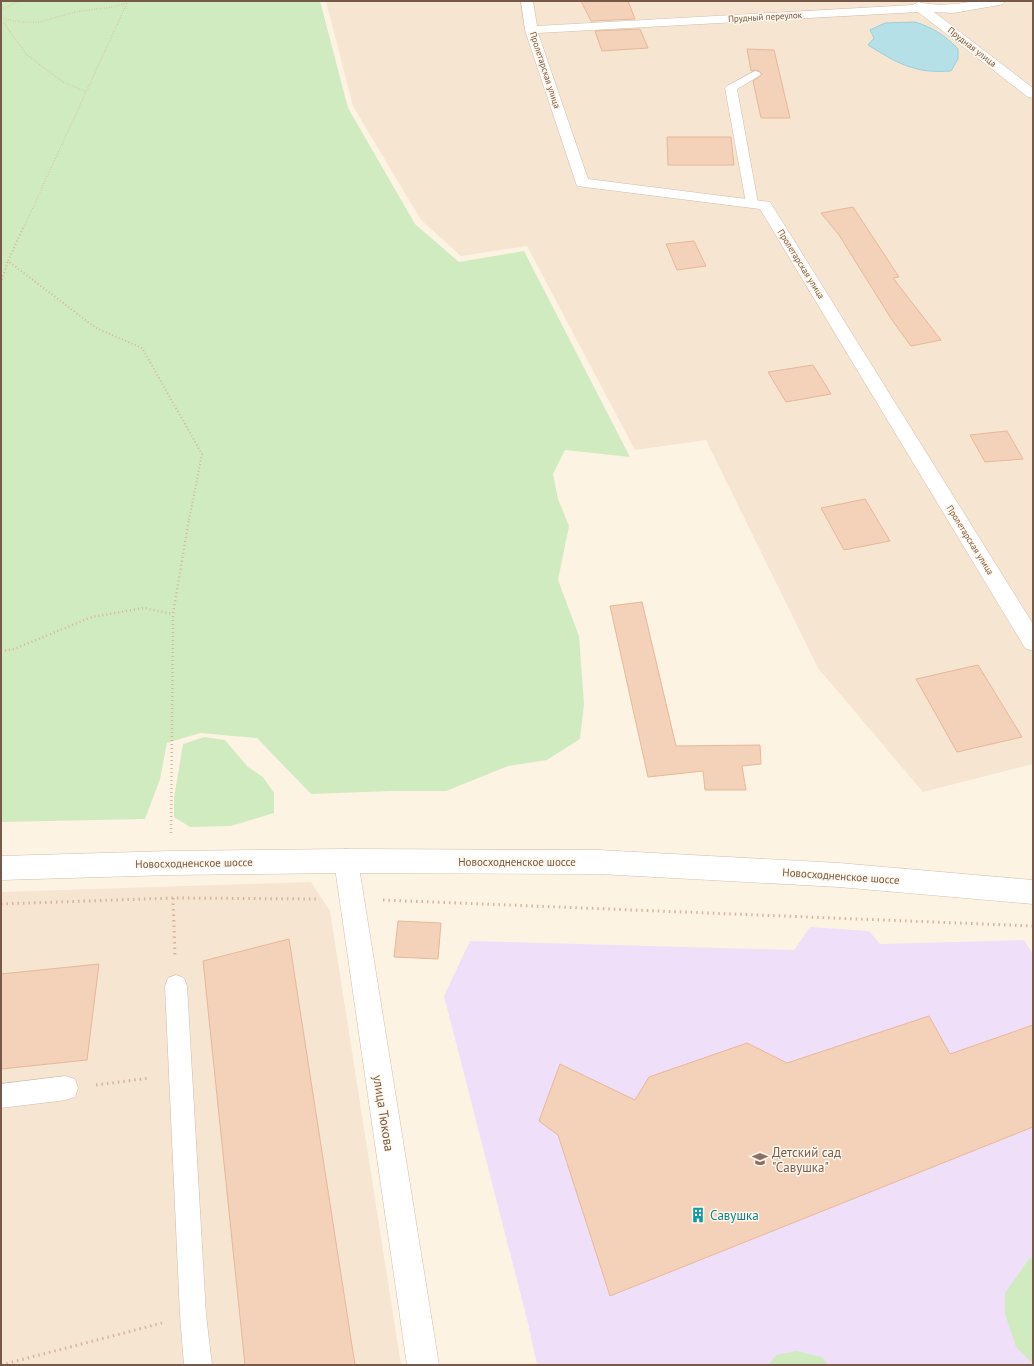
<svg xmlns="http://www.w3.org/2000/svg" width="1034" height="1366" viewBox="0 0 1034 1366" font-family="'PT Sans',sans-serif">
	<style>
		.residential { fill: #f5e5d1 }
		.education { fill: #f0dff9 }
		.green { fill: #d1ebc0 }
		.water { fill: #b6e0e7; stroke: #9ccfda }
		.building { fill: #f4d1b9; stroke: #e7b899 }
		.lines { fill: none; stroke-linecap: round; stroke-linejoin: round }
		.service-casing { stroke: #d1bdac; stroke-width: 1 }
		.minor-casing { stroke: #d1bdac; stroke-width: 1 }
		.tertiary-casing { stroke: #d1bdac; stroke-width: 1 }
		.path-far3 { stroke: #d9b49c; stroke-width: 1.5; stroke-dasharray: 0.5 2; stroke-linecap: butt }
		.path-far2 { stroke: #d9b49c; stroke-width: 2; stroke-dasharray: 1 2.5; stroke-linecap: butt }
		.path-far1 { stroke: #d9b49c; stroke-width: 2.5; stroke-dasharray: 1 3; stroke-linecap: butt }
		.path { stroke: #d9b49c; stroke-width: 3; stroke-dasharray: 1.5 4; stroke-linecap: butt }
		.service { fill: #fff; fill-rule: evenodd }
		.minor { fill: #fff; fill-rule: evenodd }
		.tertiary { fill: #fff; fill-rule: evenodd }
		.labels { text-anchor: middle; stroke-width: 3; stroke-linejoin: round; paint-order: stroke }
		.far-street-label { font-size: 9px; fill: #765948; stroke: #fff7ea }
		.street-label { font-size: 11px; fill: #765948; stroke: #fff7ea }
		.near-street-label { font-size: 13px; fill: #765948; stroke: #fff7ea }
		.near-education-label { font-size: 13px; fill: #785e54; stroke: #fff7ea; text-anchor: start }
		.near-culture-label { font-size: 13px; fill: #0d838f; stroke: #fff7ea; text-anchor: start }
	</style>
	<rect width="100%" height="100%" fill="#fdf3e3"/>
	<path class="residential" d="M326 1H1033V764L923 792 818 668 706 440 635 450 527 246 461 256 421 220 353 106Z
		M311 882 330 911 401 1365H1V892Z"/>
	<path class="education" d="M810 927 869 931 880 944 1024 940 1033 954V1365H537L528 1323 444 996 470 941 794 950Z"/>
	<path class="green" d="M1 1H320L348 108 415 224 459 262 524 251 630 457 565 450 553 474 558 499 569 526 558 580 579 636 584 704 580 739 547 760 508 766 446 791H392L311 794 257 738 200 733 167 743 160 779 145 819 1 822Z
		M204 737 225 740 248 767 263 777 274 793V813L231 826 190 827 174 817V798L183 744Z
		M1033 1258V1364L1016 1347 1005 1314V1293L1029 1259Z
		M797 1351 822 1357 829 1365H768L776 1355Z"/>
	<path class="water" d="M915 22C932 27 946 36 958 49V59L951 71C915 74 897 63 868 45L874 38 870 30 885 23Z"/>
	<path class="building" d="M581 1H628L635 19 591 21Z
		M640 29 648 48 602 51 595 31Z
		M747 49 774 50 790 118H761L753 81 762 74 759 71 755 70 751 71Z
		M667 137H731L734 165H668Z
		M853 207 899 277 893 278 941 340 911 346 892 320 839 235 821 213Z
		M694 241 706 266 677 270 666 244Z
		M813 365 831 394 786 402 768 372Z
		M1007 431 1023 459 985 462 970 435Z
		M865 499 890 541 844 550 821 508Z
		M642 602 676 746 760 745 761 764 742 766 746 790H705L703 771 648 777 610 606Z
		M978 665 1022 737 957 752 916 679Z
		M398 921 441 923 438 959 394 957Z
		M289 939 355 1365H245L203 961Z
		M99 964 87 1060 1 1069V974Z
		M929 1016 950 1054 1033 1025V1127L610 1296 558 1135 539 1121 560 1064 635 1100 649 1077 747 1043 787 1063Z"/>
	<g class="lines">
		<g class="service-casing">
			<path id="service" d="M755 71 759 72 761 74 759 76 737 89 758 203 757 206H747L746 203 725 88 727 86Z
				M176 975 184 978 187 986 206 1315 212 1365H184L180 1315 165 986 168 978Z
				M66 1076 75 1079 78 1088 75 1097 66 1100 1 1108V1084Z"/>
		</g>
		<g class="minor-casing">
			<path id="minor" d="M521 1H533L537 26 913 5 918 2C938 7 957 4 977 1 986 0 996 1 1005 1L1003 4 999 5 953 13 934 12 1033 88V98L1028 97 918 12 538 33 588 179 770 202 1033 624V651L1025 648 760 209 577 186 525 30Z
				M346 849 355 853 358 861 439 1365H407L334 861 337 853Z"/>
		</g>
		<g class="tertiary-casing">
			<path id="tertiary" d="M346 849 599 850 839 863 1033 880V904L839 887 599 874 346 873 171 875 1 880V856L171 851Z"/>
		</g>
		<path class="path-far3" d="M1 9 20 1
			M1 18 20 22H39L75 12 112 7 127 3
			M4 23 26 54 63 82 86 92
			M23 229 128 1"/>
		<path class="path-far2" d="M23 228 8 261 96 328 142 348 202 454 189 520
			M1 283 8 261"/>
		<path class="path-far1" d="M1 651 14 649 92 617 144 608 173 614
			M171 833 173 614 189 519"/>
		<path class="path" d="M173 898 175 957
			M383 900 1033 926
			M1 904 173 898 320 899
			M96 1085 150 1078
			M1 1365 162 1323"/>
		<use href="#service" class="service"/>
		<use href="#minor" class="minor"/>
		<use href="#tertiary" class="tertiary"/>
	</g>
	<defs>
		<g id="school-bare" transform="scale(1.2)"><path d="M0-5L7-2L0 1L-7-2ZM-4 1L0 2.5L4 1V4Q0 6-4 4Z" fill="#8d6e63" stroke="#fff7ea" stroke-width="2.5" paint-order="stroke"/></g>
		<g id="building-bare" transform="scale(1.2)"><path d="M-4-6H4V6H1V3H-1V6H-4ZM-2.5-4.3h1.7v1.8h-1.7ZM.8-4.3h1.7v1.8H.8ZM-2.5-1h1.7V.8h-1.7ZM.8-1h1.7V.8H.8Z" fill="#0f9aa8" stroke="#fff7ea" stroke-width="2.5" paint-order="stroke"/></g>
	</defs>
	<g fill-rule="evenodd">
		<use href="#school-bare" x="760" y="1159"/>
		<use href="#building-bare" x="698" y="1215"/>
	</g>
	<g class="labels">
		<g class="far-street-label">
			<text transform="translate(765 17) rotate(-3)" y="3">Прудный переулок</text>
			<text transform="translate(972 47) rotate(38)" y="3">Прудная улица</text>
			<text transform="translate(545 70) rotate(72)" y="3">Пролетарская улица</text>
			<text transform="translate(801 264) rotate(58)" y="3">Пролетарская улица</text>
			<text transform="translate(970 540) rotate(58)" y="3">Пролетарская улица</text>
		</g>
		<g class="street-label">
			<text x="517" y="866">Новосходненское шоссе</text>
			<text transform="translate(194 863) rotate(-1)" y="4">Новосходненское шоссе</text>
			<text transform="translate(841 876) rotate(4)" y="4">Новосходненское шоссе</text>
		</g>
		<g class="near-street-label">
			<text transform="translate(384 1113) rotate(81)" y="5">улица Тюкова</text>
		</g>
		<g class="near-education-label">
			<text x="772" y="1157">Детский сад<tspan x="772" dy="15">"Савушка"</tspan></text>
		</g>
		<g class="near-culture-label">
			<text x="710" y="1220">Савушка</text>
		</g>
	</g>
	<rect width="1034" height="1366" fill="none" stroke="#765948" stroke-width="4"/>
</svg>
